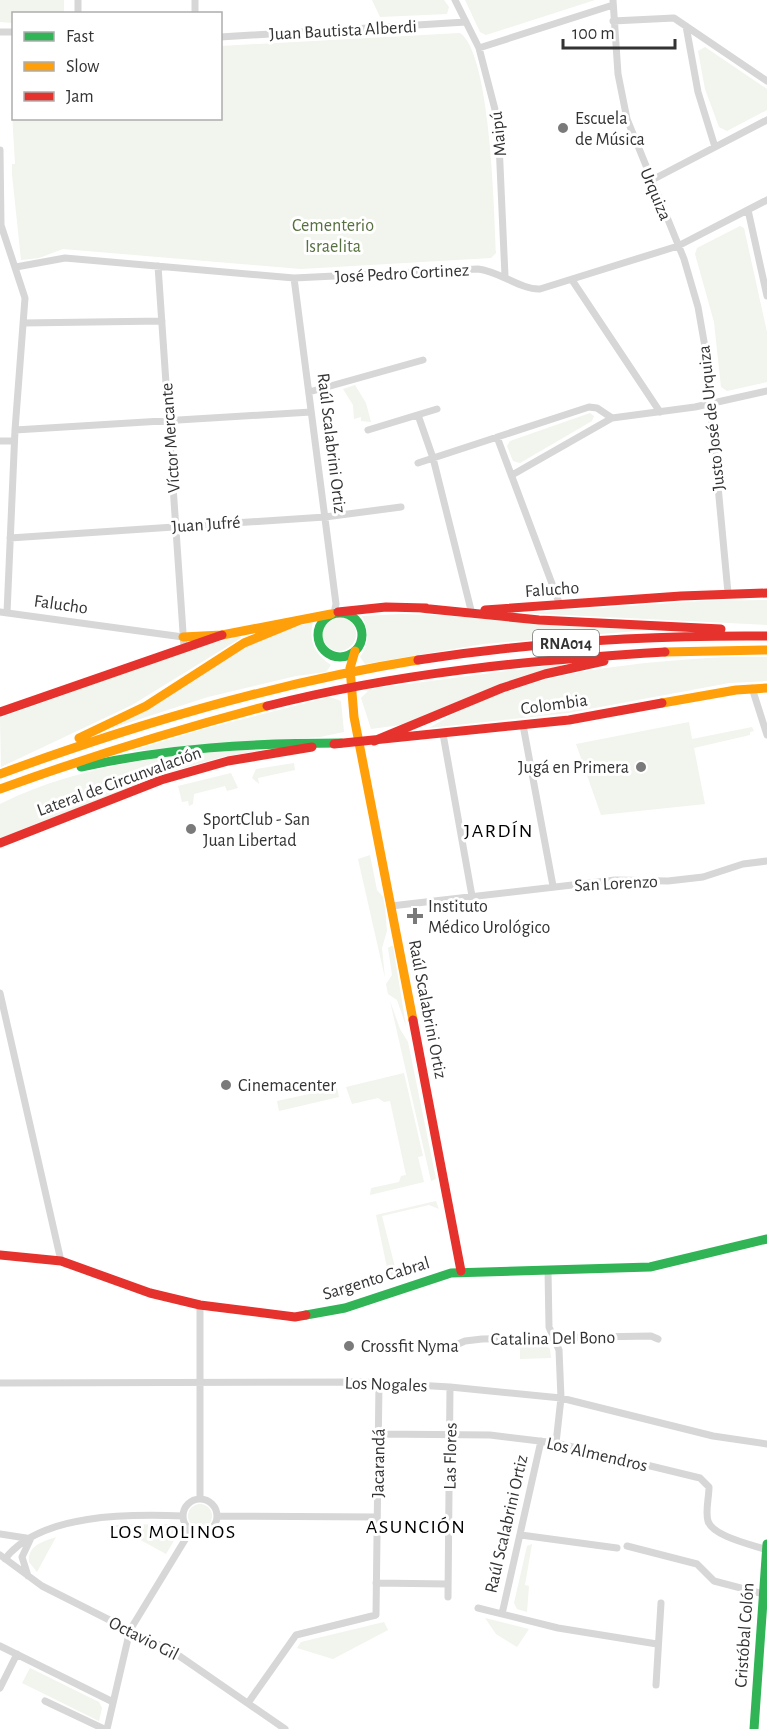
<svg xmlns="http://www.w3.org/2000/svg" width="767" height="1729" viewBox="0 0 767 1729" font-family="'Alegreya Sans',sans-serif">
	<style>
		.green { fill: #f1f5ed }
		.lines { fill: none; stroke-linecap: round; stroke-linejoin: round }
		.street { stroke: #d7d7d7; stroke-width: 7 }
		.fast { stroke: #30b455; stroke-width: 9 }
		.slow { stroke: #ff9f0a; stroke-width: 9 }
		.jam { stroke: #e5322d; stroke-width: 9 }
		.poi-dot { fill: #7a7a7a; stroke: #fff; stroke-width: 2 }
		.labels { text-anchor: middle; stroke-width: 6; stroke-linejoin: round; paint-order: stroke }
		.shield { fill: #fff; stroke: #707070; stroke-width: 1.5 }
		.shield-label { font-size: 16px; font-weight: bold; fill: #333 }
		.street-label { font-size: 18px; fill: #333; stroke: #fff }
		.poi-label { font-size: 18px; fill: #333; stroke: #fff; text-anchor: start }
		.park-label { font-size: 18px; fill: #56703f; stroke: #fff }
		.neighbourhood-label { font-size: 20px; letter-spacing: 1.5px; fill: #000; stroke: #fff }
	</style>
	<rect width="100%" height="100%" fill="#fff"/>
	<path class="green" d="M0 0H64V13L14 14 13 23 0 22Z
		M372 0H444L449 7 447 14 380 17Z
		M465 0H595L486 35 480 32Z
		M460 33C491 54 494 213 496 253L491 258 301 269 63 249 39 258 21 260 12 174V164H15L12 112 14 118H220L221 46Z
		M705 47 767 89V110L727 131 719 127 705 89 698 51Z
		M740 226 744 228 767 332V382L727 391 721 387 714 322 695 254 697 248Z
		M355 385 366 403 371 422 361 421V417L354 419 353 405 343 389Z
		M590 413 594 416 592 421 520 463 513 461 507 446 510 441Z
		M767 600V625L523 613 702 601Z
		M401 614 435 615 648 630 483 644 365 664 360 657C370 643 369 631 362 616Z
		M322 634a17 17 0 1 1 34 0a17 17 0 1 1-34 0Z
		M313 622C308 641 315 654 331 665L326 672 296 676 208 697 112 728C176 687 239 641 313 622Z
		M240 635 241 638 132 705 1 767 0 718 183 652Z
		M726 657H767V681L729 683 568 713 429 728C518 672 624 663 726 657Z
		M568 663 416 723 371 729 361 698 370 689Z
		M330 697 341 701 344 732 320 737 131 751 204 729Z
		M689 722 692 739 752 727 754 731 750 732V735L694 748 705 804 601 815 576 744Z
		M288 745 223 757 166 773 0 839V804C90 759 190 754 288 745Z
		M294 763 295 770 258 778 259 784 252 778 256 769Z
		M231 773 238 788 227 791 225 786 194 794 193 804 189 806 188 801 182 802 178 786Z
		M370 855 377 890 383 897 385 907 387 931 382 948 385 978 358 859Z
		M391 946H393L406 1026 397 1000 388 994 386 984 392 975 388 948Z
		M390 1001 400 1029 408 1042 436 1179 431 1181Z
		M404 1073 423 1156 418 1157 424 1182 370 1195 371 1188 399 1182 401 1176 406 1175 390 1101 384 1102 378 1098 352 1104 346 1087Z
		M337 1088 339 1097 279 1111 277 1101Z
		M436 1201 439 1209 429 1205 382 1216 398 1279 390 1282 376 1215Z
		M520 1345H546L550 1349 551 1358 520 1359Z
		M188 1516a12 12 0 1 1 24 0a12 12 0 1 1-24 0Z
		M171 1524 178 1534 166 1554 113 1525Z
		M56 1537 37 1572 29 1562C28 1545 42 1542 56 1537Z
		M532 1544 525 1585 529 1586 527 1612 517 1609 514 1603 527 1546Z
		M485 1618 529 1629 517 1647 496 1634Z
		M384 1622 388 1630 333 1659 297 1648 301 1642Z
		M30 1668 99 1702 102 1708 99 1721 22 1683Z"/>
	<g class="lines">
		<path class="street" d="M455 0 479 48 498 121 505 276
			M613 0 618 74 627 119 684 259 698 307 705 347 728 593
			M78 14V0
			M195 14V0
			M613 21 674 18 767 81
			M686 26 698 92 715 147
			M0 32H14
			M220 37 466 22
			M479 48 613 5
			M0 150 1 225 25 298 15 430 7 613
			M650 181 767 120
			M748 210 767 296
			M158 266 184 647
			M16 267 65 258 294 278 478 269C499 271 521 290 540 289L678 246 767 200
			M294 278 336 604 334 613
			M572 280 660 412
			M23 323 162 321
			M309 392 423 360
			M418 415 433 458 471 610
			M15 430 311 412
			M368 430 437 409
			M497 437 560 605
			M0 441H14
			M418 463 589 407 597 408 612 418
			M512 475 612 418 695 407 767 391
			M10 538 325 517 401 507
			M0 612 183 637
			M752 688 767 735
			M523 725 553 886
			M443 734 472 896
			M391 906 615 880 668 881 703 877 743 864 767 861
			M0 993 61 1261
			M548 1270 549 1327 559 1350 561 1398 556 1443
			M449 1348 465 1341 482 1339 651 1336 658 1339
			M0 1383 363 1382 450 1387 561 1398 713 1436 767 1444
			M378 1434 490 1435 556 1443 700 1478 709 1487C709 1498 705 1511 708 1521 712 1536 753 1545 767 1550
			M200 1499V1305
			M183 1516a17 17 0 1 1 34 0a17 17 0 1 1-34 0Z
			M217 1516 377 1517
			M0 1534 26 1538
			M521 1535 617 1548
			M627 1546 697 1564 714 1581 764 1594
			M0 1555 42 1586 175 1653 285 1729
			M5 1559C40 1513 130 1514 183 1516
			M28 1576 22 1557 30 1540
			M376 1583 448 1584
			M448 1597 450 1387
			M478 1608 558 1628 657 1644
			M502 1614 541 1441
			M0 1646 113 1702
			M656 1685 661 1603
			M0 1688 17 1654
			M45 1701 104 1729
			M248 1703 296 1635 376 1615 379 1383
			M107 1729 130 1630 191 1530"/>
		<path class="fast" d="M318 635a22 22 0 1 1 44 0a22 22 0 1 1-44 0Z
			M81 767C167 748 253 743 341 743
			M306 1315 345 1308 451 1273 650 1267 767 1239
			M754 1729 767 1544"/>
		<path class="slow" d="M183 637 222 635 331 614
			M355 651 350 668 354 717 413 1020
			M665 652 767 650
			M662 703 736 690 767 688
			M79 738 146 706 244 643 300 620
			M0 774C136 724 274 683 418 660
			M0 789C88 757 176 730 267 706"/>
		<path class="jam" d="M420 608 539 620 721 629
			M485 610 681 596 767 593
			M338 612 386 607 426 608
			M418 660C534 642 649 635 767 636
			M267 706C397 673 531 660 665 652
			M0 712 222 635
			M374 741 502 688 545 674 604 661
			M334 744 569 720 662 703
			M0 843 161 780 228 761 312 747
			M413 1020 461 1271
			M0 1255 61 1261 150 1293 200 1305 295 1317 306 1315"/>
	</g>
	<g class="poi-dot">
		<circle cx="563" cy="128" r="6"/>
		<circle cx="641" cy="767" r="6"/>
		<circle cx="191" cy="829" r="6"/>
		<path d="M412 907h6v6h6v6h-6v6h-6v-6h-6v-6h6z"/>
		<circle cx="226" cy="1085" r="6"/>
		<circle cx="349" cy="1346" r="6"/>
	</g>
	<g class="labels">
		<rect class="shield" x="533" y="630" width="66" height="26" rx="4.5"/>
		<g class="shield-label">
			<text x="566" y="649">RNA014</text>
		</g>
		<g class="street-label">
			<text transform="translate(343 30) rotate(-3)" y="6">Juan Bautista Alberdi</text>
			<text transform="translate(498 134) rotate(-96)" y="6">Maipú</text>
			<text transform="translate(656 194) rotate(67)" y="6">Urquiza</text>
			<text transform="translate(402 273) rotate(-3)" y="6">José Pedro Cortinez</text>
			<text transform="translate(711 418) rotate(-96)" y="6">Justo José de Urquiza</text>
			<text transform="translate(170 438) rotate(-94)" y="6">Víctor Mercante</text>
			<text transform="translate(332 443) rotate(83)" y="6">Raúl Scalabrini Ortiz</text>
			<text transform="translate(206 524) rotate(-4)" y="6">Juan Jufré</text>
			<text transform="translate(552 589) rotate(-4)" y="6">Falucho</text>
			<text transform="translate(61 604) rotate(8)" y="6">Falucho</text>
			<text transform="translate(554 704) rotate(-8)" y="6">Colombia</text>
			<text transform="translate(119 781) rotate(-20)" y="6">Lateral de Circunvalación</text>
			<text transform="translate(616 883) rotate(-3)" y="6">San Lorenzo</text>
			<text transform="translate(428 1009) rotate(79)" y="6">Raúl Scalabrini Ortiz</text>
			<text transform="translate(376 1278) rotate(-17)" y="6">Sargento Cabral</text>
			<text transform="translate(553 1338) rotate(-1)" y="6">Catalina Del Bono</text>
			<text transform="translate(386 1384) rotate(2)" y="6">Los Nogales</text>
			<text transform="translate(597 1454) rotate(13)" y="6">Los Almendros</text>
			<text transform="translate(450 1456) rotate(-89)" y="6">Las Flores</text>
			<text transform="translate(378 1463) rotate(-89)" y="6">Jacarandá</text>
			<text transform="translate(506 1524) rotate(-77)" y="6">Raúl Scalabrini Ortiz</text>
			<text transform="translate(744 1635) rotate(-86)" y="6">Cristóbal Colón</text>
			<text transform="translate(144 1638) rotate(27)" y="6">Octavio Gil</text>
		</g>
		<g class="poi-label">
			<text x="575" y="124">Escuela<tspan x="575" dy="21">de Música</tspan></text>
			<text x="629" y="773" text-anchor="end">Jugá en Primera</text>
			<text x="203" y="825">SportClub - San<tspan x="203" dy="21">Juan Libertad</tspan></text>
			<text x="428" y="912">Instituto<tspan x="428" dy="21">Médico Urológico</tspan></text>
			<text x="238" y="1091">Cinemacenter</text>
			<text x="361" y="1352">Crossfit Nyma</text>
		</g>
		<g class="park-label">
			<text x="333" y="231">Cementerio<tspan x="333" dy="21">Israelita</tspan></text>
		</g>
		<g class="neighbourhood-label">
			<text x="499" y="837">JARDÍN</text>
			<text x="416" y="1533">ASUNCIÓN</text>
			<text x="173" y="1538">LOS MOLINOS</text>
		</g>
	</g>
	<rect x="12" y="12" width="210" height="108" fill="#ffffff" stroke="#adadad" stroke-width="1.5"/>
	<rect x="24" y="32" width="30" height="9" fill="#30b455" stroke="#adadad" stroke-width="1.5"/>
	<text x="66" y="42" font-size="18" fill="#333333">Fast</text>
	<rect x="24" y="62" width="30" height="9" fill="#ff9f0a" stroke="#adadad" stroke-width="1.5"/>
	<text x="66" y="72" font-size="18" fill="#333333">Slow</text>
	<rect x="24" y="92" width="30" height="9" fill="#e5322d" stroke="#adadad" stroke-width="1.5"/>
	<text x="66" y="102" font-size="18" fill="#333333">Jam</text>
	<path d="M563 39v9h112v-9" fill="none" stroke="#333333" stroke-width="3"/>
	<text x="572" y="39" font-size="18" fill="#333333" stroke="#ffffff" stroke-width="4.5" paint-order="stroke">100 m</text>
</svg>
